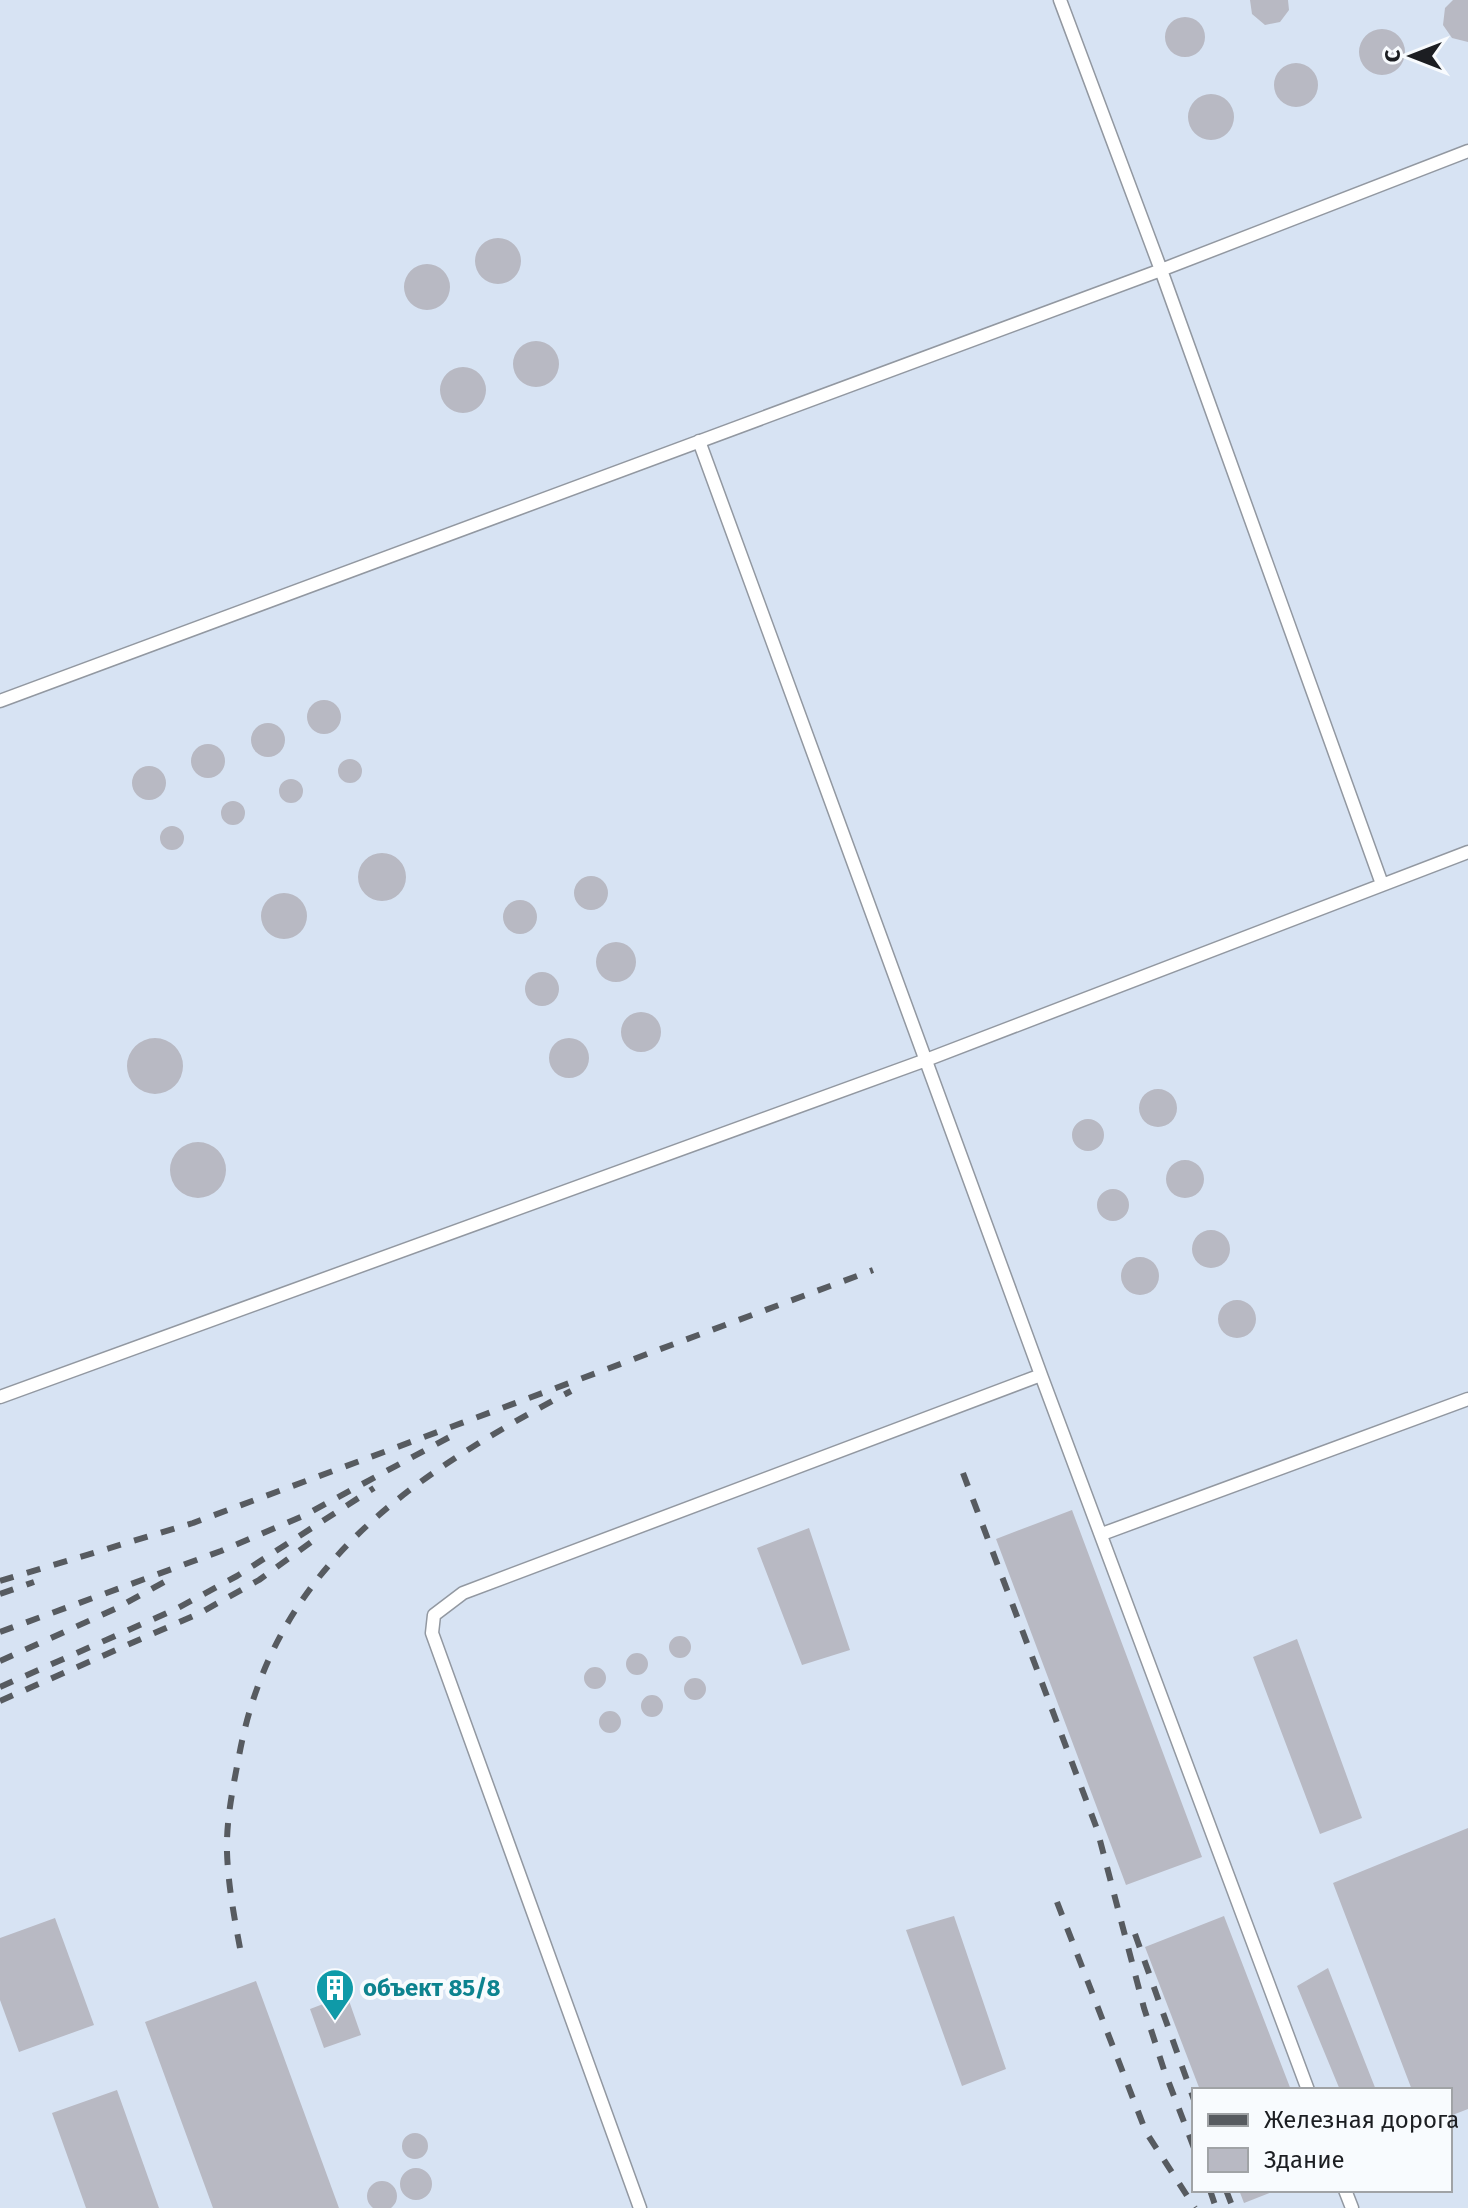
<svg xmlns="http://www.w3.org/2000/svg" width="1468" height="2208" viewBox="0 0 1468 2208" font-family="'Fira Sans',sans-serif">
	<style>
		.built { fill: #d7e3f3; fill-rule: evenodd }
		.building { fill: #b8b9c3 }
		.lines { fill: none; stroke-linecap: round; stroke-linejoin: round }
		.lane-casing { stroke: #9298a1; stroke-width: 15 }
		.lane { stroke: #fff; stroke-width: 12 }
		.rail { stroke: #575b60; stroke-width: 6; stroke-dasharray: 14 14; stroke-linecap: butt }
		.labels { text-anchor: middle; stroke-width: 8; stroke-linejoin: round; paint-order: stroke }
		.culture-label { font-size: 24px; font-weight: bold; fill: #0d838f; stroke: #f8fbfe; text-anchor: start }
	</style>
	<rect width="100%" height="100%" fill="#e6eef7"/>
	<path class="built" d="M0 0H1468V2208H0ZM1194 2090H1450V2190H1194Z"/>
	<path class="building" d="M1250 0H1288L1289 10 1280 22 1265 25 1252 14Z
		M1453 0H1468V42L1452 38 1443 25 1445 8Z
		M1165 37a20 20 0 1 1 40 0a20 20 0 1 1-40 0Z
		M1359 52a23 23 0 1 1 46 0a23 23 0 1 1-46 0Z
		M1274 85a22 22 0 1 1 44 0a22 22 0 1 1-44 0Z
		M1188 117a23 23 0 1 1 46 0a23 23 0 1 1-46 0Z
		M475 261a23 23 0 1 1 46 0a23 23 0 1 1-46 0Z
		M404 287a23 23 0 1 1 46 0a23 23 0 1 1-46 0Z
		M513 364a23 23 0 1 1 46 0a23 23 0 1 1-46 0Z
		M440 390a23 23 0 1 1 46 0a23 23 0 1 1-46 0Z
		M307 717a17 17 0 1 1 34 0a17 17 0 1 1-34 0Z
		M251 740a17 17 0 1 1 34 0a17 17 0 1 1-34 0Z
		M191 761a17 17 0 1 1 34 0a17 17 0 1 1-34 0Z
		M338 771a12 12 0 1 1 24 0a12 12 0 1 1-24 0Z
		M132 783a17 17 0 1 1 34 0a17 17 0 1 1-34 0Z
		M279 791a12 12 0 1 1 24 0a12 12 0 1 1-24 0Z
		M221 813a12 12 0 1 1 24 0a12 12 0 1 1-24 0Z
		M160 838a12 12 0 1 1 24 0a12 12 0 1 1-24 0Z
		M358 877a24 24 0 1 1 48 0a24 24 0 1 1-48 0Z
		M574 893a17 17 0 1 1 34 0a17 17 0 1 1-34 0Z
		M261 916a23 23 0 1 1 46 0a23 23 0 1 1-46 0Z
		M503 917a17 17 0 1 1 34 0a17 17 0 1 1-34 0Z
		M596 962a20 20 0 1 1 40 0a20 20 0 1 1-40 0Z
		M525 989a17 17 0 1 1 34 0a17 17 0 1 1-34 0Z
		M621 1032a20 20 0 1 1 40 0a20 20 0 1 1-40 0Z
		M127 1066a28 28 0 1 1 56 0a28 28 0 1 1-56 0Z
		M549 1058a20 20 0 1 1 40 0a20 20 0 1 1-40 0Z
		M1139 1108a19 19 0 1 1 38 0a19 19 0 1 1-38 0Z
		M1072 1135a16 16 0 1 1 32 0a16 16 0 1 1-32 0Z
		M170 1170a28 28 0 1 1 56 0a28 28 0 1 1-56 0Z
		M1166 1179a19 19 0 1 1 38 0a19 19 0 1 1-38 0Z
		M1097 1205a16 16 0 1 1 32 0a16 16 0 1 1-32 0Z
		M1192 1249a19 19 0 1 1 38 0a19 19 0 1 1-38 0Z
		M1121 1276a19 19 0 1 1 38 0a19 19 0 1 1-38 0Z
		M1218 1319a19 19 0 1 1 38 0a19 19 0 1 1-38 0Z
		M1072 1510 1202 1857 1126 1885 996 1539Z
		M809 1528 850 1650 802 1665 757 1548Z
		M669 1647a11 11 0 1 1 22 0a11 11 0 1 1-22 0Z
		M1297 1639 1362 1818 1320 1834 1253 1657Z
		M626 1664a11 11 0 1 1 22 0a11 11 0 1 1-22 0Z
		M584 1678a11 11 0 1 1 22 0a11 11 0 1 1-22 0Z
		M684 1689a11 11 0 1 1 22 0a11 11 0 1 1-22 0Z
		M641 1706a11 11 0 1 1 22 0a11 11 0 1 1-22 0Z
		M599 1722a11 11 0 1 1 22 0a11 11 0 1 1-22 0Z
		M1468 1828V2109L1450 2116V2090H1412L1333 1883Z
		M954 1916 1006 2069 962 2086 906 1930Z
		M1224 1916 1291 2090H1200L1145 1947Z
		M55 1918 94 2025 19 2052 0 2000V1938Z
		M1328 1968 1376 2090H1340L1297 1986Z
		M256 1981 339 2208H213L145 2022Z
		M347 1995 361 2035 324 2048 310 2009Z
		M117 2090 159 2208H86L52 2113Z
		M402 2146a13 13 0 1 1 26 0a13 13 0 1 1-26 0Z
		M400 2184a16 16 0 1 1 32 0a16 16 0 1 1-32 0Z
		M367 2196a15 15 0 1 1 30 0a15 15 0 1 1-30 0Z
		M1239 2190H1277L1244 2203Z"/>
	<g class="lines">
		<g class="lane-casing">
			<path id="lane" d="M1060 0 1161 270 1382 884
				M699 441 1041 1375
				M0 701 1161 270 1468 151
				M0 1397 926 1060 1468 852
				M1102 1534 1468 1399
				M1345 2190 1352 2208
				M640 2208 432 1633 434 1615 463 1593 1041 1375 1308 2090"/>
		</g>
		<use href="#lane" class="lane"/>
		<path class="rail" d="M963 1473 1097 1829 1144 2008 1164 2070 1194 2148
			M0 1581 193 1523 873 1270
			M0 1594 34 1582
			M0 1632 221 1551 303 1516 457 1433
			M0 1661 115 1609 168 1580
			M0 1687 176 1609 237 1576 374 1488
			M0 1701 200 1613 259 1580 314 1540
			M1057 1902 1146 2132 1195 2208
			M1135 1934 1194 2100
			M240 1948C234 1916 228 1884 227 1852 226 1821 233 1787 239 1756 274 1566 411 1476 571 1391
			M1210 2190 1216 2208
			M1226 2190 1233 2208"/>
	</g>
	<defs>
		<g id="building-pin" transform="scale(2)"><path d="M0 17L-7.5 6A9.5 9.5 0 1 1 7.5 6Z" fill="#0f9aa8" stroke="#f8fbfe"/><path d="M-4-6H4V6H1V3H-1V6H-4ZM-2.5-4.3h1.7v1.8h-1.7ZM.8-4.3h1.7v1.8H.8ZM-2.5-1h1.7V.8h-1.7ZM.8-1h1.7V.8H.8Z" fill="#fff"/></g>
	</defs>
	<g fill-rule="evenodd">
		<use href="#building-pin" x="335" y="1988"/>
	</g>
	<g class="labels">
		<g class="culture-label">
			<text x="363" y="1996">объект 85/8</text>
		</g>
	</g>
	<rect x="1192" y="2088" width="260" height="104" fill="#f8fbfe" stroke="#a0a3a6" stroke-width="2"/>
	<rect x="1208" y="2114" width="40" height="12" fill="#575b60" stroke="#a0a3a6" stroke-width="2"/>
	<text x="1264" y="2128" font-size="24" fill="#1c1e22">Железная дорога</text>
	<rect x="1208" y="2148" width="40" height="24" fill="#b8b9c3" stroke="#a0a3a6" stroke-width="2"/>
	<text x="1264" y="2168" font-size="24" fill="#1c1e22">Здание</text>
	<g transform="translate(1412 56) rotate(270)" stroke="#f8fbfe" stroke-width="6" paint-order="stroke">
	<path d="M0-6L14 30L0 20L-14 30Z" fill="#1c1e22"/>
	<text y="-12" font-size="22" font-weight="bold" text-anchor="middle" fill="#1c1e22">С</text>
	</g>
</svg>
